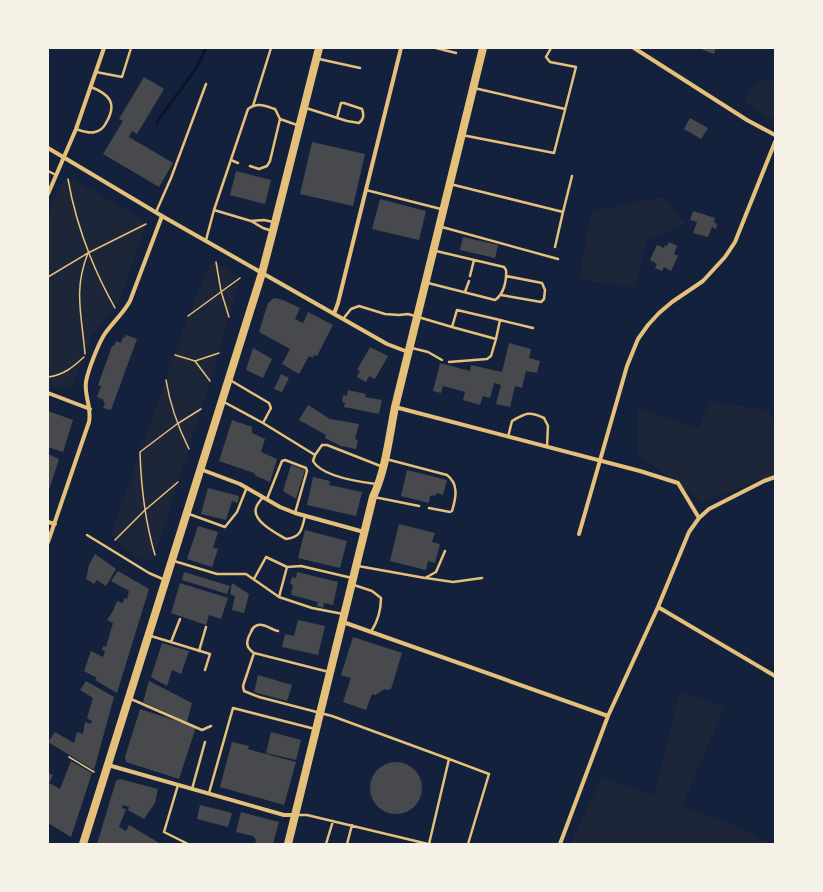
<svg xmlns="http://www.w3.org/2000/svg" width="823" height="892" viewBox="0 0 823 892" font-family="Rubik,sans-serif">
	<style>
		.green { fill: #1d2539 }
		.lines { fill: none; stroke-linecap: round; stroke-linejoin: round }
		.stream { stroke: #0b132b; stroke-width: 3 }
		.building { fill: #48494c }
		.path { stroke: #e5c07b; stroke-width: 1.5 }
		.service { stroke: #e5c07b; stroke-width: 2.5 }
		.minor { stroke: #e5c07b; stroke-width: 4 }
		.primary { stroke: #e5c07b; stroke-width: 8 }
	</style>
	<rect width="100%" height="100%" fill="#14213d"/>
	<path class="green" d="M760 78 775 82V120L744 102Z
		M66 178H69L141 218 146 226 119 302 93 334 72 387 67 389H61L48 385V216L60 186Z
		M664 197 685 224 646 241 636 288 579 279 591 211Z
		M216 262 240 278 219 353 155 555C144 571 118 544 111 534L188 316 208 267 212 263Z
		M711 402 769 410 775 421V474L702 503 637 453 638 407 698 429Z
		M679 693 725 706 682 806 744 829 771 844H570L602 777 654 796Z"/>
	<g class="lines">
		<path class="stream" d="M157 122 197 67 206 48"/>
	</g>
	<path class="building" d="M698 48H716L714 54Z
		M144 77 164 89 137 134 132 131 129 137 173 163 159 187 103 154 123 121 119 119Z
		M690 118 708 128 701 139 684 129Z
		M312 142 365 154 353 206 300 194Z
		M236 171 271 180 265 204 230 195Z
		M380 199 426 211 419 240 372 229Z
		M693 211 715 218 714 222 717 224 716 229 712 227 708 237 693 233 697 222 690 220Z
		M463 237 498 245 495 258 460 250Z
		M669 242 677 246 674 254 678 256 671 271 664 267 662 271 655 268 657 264 650 260 657 245 664 248 665 245 667 246Z
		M274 298 283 300 300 308 295 319 303 323 308 312 333 325 317 356 314 355 313 358 309 356 299 374 282 364 290 349 259 332 268 303Z
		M126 335 137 339 111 410 103 408 105 403 103 402 104 400 97 397 101 386 98 385 112 346H114L116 341 121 343 123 337 125 338Z
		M509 343 531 349 529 358 540 361 537 373 526 371 522 388 515 386 510 407 496 404 501 385 494 383 490 398 483 396 480 405 463 400 465 392 443 386 441 393 433 391 440 363 470 371 471 365 502 372Z
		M370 347 388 356 375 379 369 376 366 382 357 377 360 371 357 370Z
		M253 348 272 359 263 378 246 370Z
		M281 374 289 378 282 392 274 389Z
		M348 390 366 394 365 397 382 400 379 414 344 407 345 403 342 402 343 395 347 396Z
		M308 405 330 419 359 424 355 439 358 440 356 449 341 446 325 438 326 435 299 420Z
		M48 411 73 420 63 452 48 447Z
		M232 420 252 427V433L265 439 261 452 277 459 270 482 256 476 254 473 219 461Z
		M48 454 59 459 48 493Z
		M291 465 305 470 296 499 283 491Z
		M407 470 447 480 443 495 437 493 436 495 430 496 429 503 401 496Z
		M313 477 330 481 329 485 362 492 356 516 307 505Z
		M208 488 239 496 238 503 232 501 226 520 201 514Z
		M399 524 435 533 432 542 440 544 435 563 428 561 426 570 390 561Z
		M198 526 218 532 213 548 218 549 212 567 187 559Z
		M305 530 347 541 340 568 298 558Z
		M95 554 116 569 106 586 97 580 94 584 86 579 89 565Z
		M118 571 149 589 117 693 95 680 97 678 84 671 91 651 103 657 105 651 102 650 103 646 106 647 113 623 107 620 113 611 117 601 123 603 124 598 127 599 129 591 111 581Z
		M184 572 230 586 227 594 182 580Z
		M297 572 338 582 333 605 324 603 323 608 317 606 318 602 291 595 293 585 290 584 292 577 296 578Z
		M180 583 228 598 221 619 209 615 206 625 171 613Z
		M232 583 249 594 244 613 232 610 235 596 230 594Z
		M298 620 325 626 318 655 282 647 285 634 294 636Z
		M353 637 402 653 391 689 388 690 385 689 375 695 372 694 366 710 343 702 351 678 341 675Z
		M162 643 189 651 181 674 172 670 167 686 151 677Z
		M258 675 292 685 287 701 254 692Z
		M86 681 114 697 94 770 48 742 55 732 74 743 77 732 83 734 85 722 91 724 92 721 87 718 93 698 80 690Z
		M149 681 192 703 187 722 143 702Z
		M140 709 196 727 179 779 126 762 125 757Z
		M271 732 301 740 296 760 266 753Z
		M232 742 249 746 248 749 296 762 284 805 220 787Z
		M71 761 92 773 71 837 48 823V773L53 775 49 783 60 789Z
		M370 788a26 26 0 1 1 52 0a26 26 0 1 1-52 0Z
		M120 779 158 789 155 803 144 819 128 810 129 807 123 805 122 808 126 809 119 827 126 831 129 825 161 844H97L116 781Z
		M200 805 232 813 228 827 197 819Z
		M241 812 279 822 273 844H255L256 840 253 836 236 832Z"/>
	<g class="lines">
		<path class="path" d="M68 179C76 225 92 267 115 308
			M216 262 221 291 229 317
			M48 277 88 253 146 224
			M188 316 240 278
			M85 354C82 316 73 290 88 253
			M175 355 195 361 219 353
			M195 361 210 381
			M48 377C64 375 73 367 84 357
			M166 380C170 405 178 427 189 449
			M115 540 145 510 178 482
			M155 555C145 521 141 487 140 452L177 424 201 409
			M69 757 94 772"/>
		<path class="service" d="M436 48 456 53
			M319 59 360 68
			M96 72 122 77 131 48
			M474 88 565 109
			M253 106 271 48
			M306 108 347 121 359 123C364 119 364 115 362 109L344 103H341L337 118
			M76 129C82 131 89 134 95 132 100 131 104 127 106 123 118 103 109 94 91 87
			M462 135 554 153 576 67 550 62 546 57 551 48
			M231 160 238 163
			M250 166 259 169 267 166 270 161 280 119 297 125
			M48 171 56 175
			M450 184 563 212 572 176
			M366 190 441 209
			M156 212 171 178 206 84
			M251 221 214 210 248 109C257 102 265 106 275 109L280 119
			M442 227 558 259
			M272 231 263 228 251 221 264 220 273 222
			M206 240 214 210
			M555 247 563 212
			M470 276 474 260
			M428 283 495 300C504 294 507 280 506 270L504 267 436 251
			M465 292 469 281
			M501 295 541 302 544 299 545 290 542 283 506 276
			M343 319 351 309 359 306 385 314 399 315 408 314 452 327 496 339 500 320 457 310 452 327
			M500 320 533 328
			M412 348 428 352 442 360
			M449 362 487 359 491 356 496 339
			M230 380 269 403 271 408 263 423
			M224 402 263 423 315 455
			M508 437 512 421C526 413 529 411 544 418L548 426 547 446
			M386 459 447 475C459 484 456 498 452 511L450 512 429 508
			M376 484C360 482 322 477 313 461L315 455 322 445H327L383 467
			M263 497C261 500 257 504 256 508 252 521 276 533 286 539 301 537 302 530 305 516
			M374 497 419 506
			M267 499 282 461 285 460 306 468 307 471 295 513
			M189 514 225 527 237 512 247 487
			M87 535 149 573 165 580
			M174 561 217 574H246L279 597 312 608 343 614
			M358 566 425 578 436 572 445 551
			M426 578 453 582 482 578
			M254 579 266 557 287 567
			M354 585 372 591 381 598C381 611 378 621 371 632
			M279 597 287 567 301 566 352 578
			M278 631C272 630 264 623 258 625 254 626 252 629 251 632 246 641 245 647 254 653L329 672
			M151 636 210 654 205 670
			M171 642 180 619
			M199 651 206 627
			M254 653 243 686 244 691 259 697 332 716 449 759 429 844
			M131 699 202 730 211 726
			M449 759 489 774 468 844
			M178 785 164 832 188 844
			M192 789 205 742
			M209 793 233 708 315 729
			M296 815H307L428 844
			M326 844 333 821
			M347 844 352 825"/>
		<path class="minor" d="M634 48 747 120 775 135
			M48 148 162 216 387 344 408 352
			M48 194 76 129 104 48
			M334 314 338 303 401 48
			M48 393 90 409
			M395 407 640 471 678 483 699 518
			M200 469 240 484 280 507 295 513 364 532
			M48 522 55 524
			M579 534 627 366 638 339 648 325 659 313 672 302 703 281 725 257 735 242 775 142
			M48 542 89 422C92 408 84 395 86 382 88 370 98 345 104 335 112 323 123 314 130 301L162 216
			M658 607 775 676
			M343 622 608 716
			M108 765 284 815H295
			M560 844 608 716 658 607 689 532 699 518 709 509 764 481 775 477"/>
		<path class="primary" d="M83 844 262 273 275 223 319 48
			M288 844 373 497C386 469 389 437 395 407L483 48"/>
	</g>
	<rect width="823" height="892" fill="none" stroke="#f6f1e7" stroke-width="98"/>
</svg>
